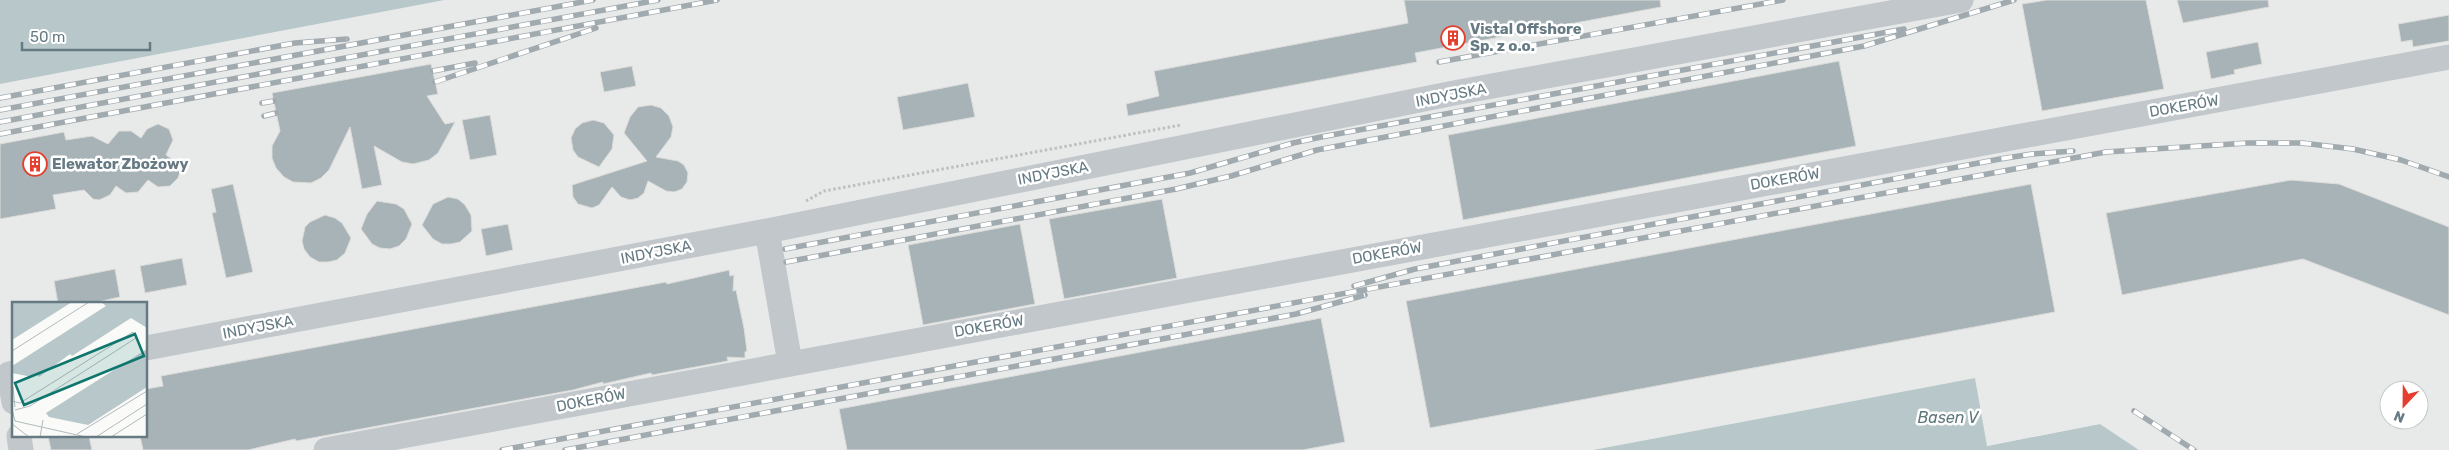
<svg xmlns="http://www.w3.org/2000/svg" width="2449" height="450" viewBox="0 0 2449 450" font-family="Rubik,sans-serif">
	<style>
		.built { fill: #e8eae9; fill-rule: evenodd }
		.water { fill: #b8c7c9 }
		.building { fill: #a8b3b7; stroke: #dcdcda }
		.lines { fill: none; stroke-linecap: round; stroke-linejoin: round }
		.path { stroke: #bbc0c2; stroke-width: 3; stroke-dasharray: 2.5 2.5; stroke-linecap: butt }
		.minor { stroke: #c1c7ca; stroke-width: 25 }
		.rail-casing { stroke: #a0aaaf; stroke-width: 5.5 }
		.rail { stroke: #fff; stroke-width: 4; stroke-dasharray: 11; stroke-linecap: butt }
		.labels { text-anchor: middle; stroke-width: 5; stroke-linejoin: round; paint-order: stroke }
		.poi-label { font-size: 15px; font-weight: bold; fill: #657a83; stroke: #fff; text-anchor: start }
		.street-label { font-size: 15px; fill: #657a83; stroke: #fff }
		.water-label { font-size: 16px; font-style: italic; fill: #60787c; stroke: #fff }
		.inset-river { fill: none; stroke: #b8c7c9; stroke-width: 2.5 }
		.inset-road { fill: none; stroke: #b1bbbe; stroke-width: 1 }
		.view { fill: #0f766e; fill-opacity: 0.15; stroke: #0f766e; stroke-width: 2.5 }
		.inset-edge { fill: none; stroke: #657a83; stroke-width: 2.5 }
	</style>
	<rect width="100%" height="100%" fill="#fafaf8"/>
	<path class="built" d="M445 0H2449V450H2139L2100 424 1986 446 1975 378 1593 450H0V84ZM14 304H146V436H14ZM2389 390H2419V420H2389Z"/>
	<path class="water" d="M0 0H445L0 84Z
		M1975 378 1987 446 2100 424 2139 450H1593Z"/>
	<path class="building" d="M1404 0H1660L1661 7 1415 53 1417 62 1128 116 1126 104 1159 96 1154 71 1408 23Z
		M2047 0H2146L2164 89 2042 111 2022 4Z
		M2177 0H2268L2269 7 2183 23Z
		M2449 15V41L2413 47 2412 40 2401 42 2398 24Z
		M2258 42 2262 64 2234 70 2235 74 2211 79 2206 52Z
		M1839 61 1856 146 1463 220 1448 135Z
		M431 64 438 94 427 96 445 124 455 122 438 153 429 160 413 164 402 162 374 146 382 185 362 189 350 127 329 170 321 178 311 183 293 182 284 177 276 168 272 158V146L280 131 272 93Z
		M632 66 636 86 604 92 600 72Z
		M968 83 975 117 903 130 897 97Z
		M651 105 661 108 669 116 673 127 671 137 656 157 678 161 684 165 688 173 687 182 682 189 674 192 666 191 648 181 644 193 638 198 630 200 621 197 612 187 599 205 592 208 578 204 573 197 572 185 647 161 624 133 630 117 638 107Z
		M490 115 497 155 470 160 462 120Z
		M593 120 604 123 614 135 612 149 599 167 578 157 573 150 571 138 575 129 582 123Z
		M158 124 169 129 173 140 166 155 175 161 180 172 178 178 170 186 158 187 148 180 138 192 126 193 116 186 110 195 99 200 93 199 84 190 53 195 56 209 0 219V144L64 132 66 140 92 136 108 144 119 131H131L141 138 147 129Z
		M2291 180 2339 184 2449 227V315L2303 259 2122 295 2106 213Z
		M233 184 253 272 226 278 212 213 216 212 211 189Z
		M2031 184 2055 312 1430 428 1406 301Z
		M448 197 458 199 465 205 471 215 472 231 460 242 451 244H442L433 239 422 225 433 204Z
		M1162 199 1177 278 1064 299 1049 219Z
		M377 201 396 204 404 209 412 224 406 239 399 246 390 249 380 248 372 244 361 229 367 214Z
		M325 215 335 218 342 223 351 238 345 253 337 260 328 262H319L310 257 304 249 302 241 305 227 310 222Z
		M508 224 513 250 486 256 481 229Z
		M1020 224 1035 304 923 325 908 245Z
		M182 258 187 285 145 293 140 266Z
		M115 269 120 297 88 304H58L54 281Z
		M729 270 730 276 734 275 733 291 736 290 744 328 747 351 745 352V358L727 357 728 361 652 375 651 373 603 384V382L573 390 296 441 295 439 248 450H143L140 436H146V389L163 386 161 376 666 282 667 284Z
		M1321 318 1345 442 1303 450H847L839 409Z
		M48 436H89L92 450H51Z"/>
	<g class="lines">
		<path class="path" d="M806 201 824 191 1181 125"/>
		<path class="minor" d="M767 231 790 363
			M146 348 767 231 1454 93 1961 0
			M14 373 9 374 14 402
			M19 436 21 450
			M326 450 2449 57"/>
		<g class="rail-casing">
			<path id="rail" d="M1439 62 1783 0
				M433 71 475 63
				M435 82 596 28
				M0 98 295 43 347 39
				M262 103 274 101
				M0 110 593 0
				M264 116 276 113
				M0 122 658 0
				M0 134 717 0
				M785 249 1190 173 1293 143 1321 137 1904 29
				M786 262 1176 189 1231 176 1317 150 1864 46 2014 0
				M1354 286 1415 269 2000 159 2032 154 2073 151
				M2134 411 2194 450
				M502 450 2106 152 2248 143H2302L2353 149 2401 160 2449 177
				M565 450 1296 314 1365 295"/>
		</g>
		<use href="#rail" class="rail"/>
	</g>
	<defs>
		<g id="building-ring" transform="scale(1.25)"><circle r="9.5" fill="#fff" stroke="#e43f2e" stroke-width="1.5"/><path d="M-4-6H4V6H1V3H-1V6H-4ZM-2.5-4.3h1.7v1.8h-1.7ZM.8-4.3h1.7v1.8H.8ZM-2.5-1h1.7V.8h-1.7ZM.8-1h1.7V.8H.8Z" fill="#e43f2e"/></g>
	</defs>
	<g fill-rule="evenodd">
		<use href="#building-ring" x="1453" y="38"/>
		<use href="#building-ring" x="35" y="164"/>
	</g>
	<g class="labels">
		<g class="poi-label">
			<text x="1470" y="34">Vistal Offshore<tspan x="1470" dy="17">Sp. z o.o.</tspan></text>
			<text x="52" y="169">Elewator Zbożowy</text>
		</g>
		<g class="street-label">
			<text transform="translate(1451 95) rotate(-11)" y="5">INDYJSKA</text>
			<text transform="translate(2184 106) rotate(-10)" y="5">DOKERÓW</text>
			<text transform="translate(1053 173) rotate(-11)" y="5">INDYJSKA</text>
			<text transform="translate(1785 179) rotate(-10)" y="5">DOKERÓW</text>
			<text transform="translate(656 252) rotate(-11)" y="5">INDYJSKA</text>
			<text transform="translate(1387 253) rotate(-10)" y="5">DOKERÓW</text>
			<text transform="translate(989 326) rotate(-10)" y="5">DOKERÓW</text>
			<text transform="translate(258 327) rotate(-11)" y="5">INDYJSKA</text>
			<text transform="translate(591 400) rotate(-11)" y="5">DOKERÓW</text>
		</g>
		<g class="water-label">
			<text x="1948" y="423">Basen V</text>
		</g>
	</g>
	<g transform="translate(12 302)">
		<rect width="135" height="135" fill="#fafaf8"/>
		<path d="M0 0H60L0 38ZM89 0H135V26L119 16 60 54 58 52 27 75 25 72 20 75 0 71V64L94 4ZM135 47V85L76 123 37 115 34 111Z" fill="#b8c7c9"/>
		<path class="inset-river" d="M117 0 135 5"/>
		<path class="inset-road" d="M0 49 77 0M1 85 3 105M0 99 8 101 121 30 124 36 18 104 3 108M0 107 3 119 74 135M0 122 17 135M65 132 135 89M28 135 31 118M84 135 135 102M99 135 135 112"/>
		<path class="view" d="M123 32 132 54 12 103 3 81Z"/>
		<rect width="135" height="135" class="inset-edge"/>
	</g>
	<g transform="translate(2404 405) rotate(202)"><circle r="24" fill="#ffffff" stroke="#c1cacd"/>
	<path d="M0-4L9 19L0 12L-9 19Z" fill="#e43f2e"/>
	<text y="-8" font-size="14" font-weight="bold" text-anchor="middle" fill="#657a83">N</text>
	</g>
	<path d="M22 42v8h128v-8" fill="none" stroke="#657a83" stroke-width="2.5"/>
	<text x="30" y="42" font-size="15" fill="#657a83" stroke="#ffffff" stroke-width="4" paint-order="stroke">50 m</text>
</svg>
